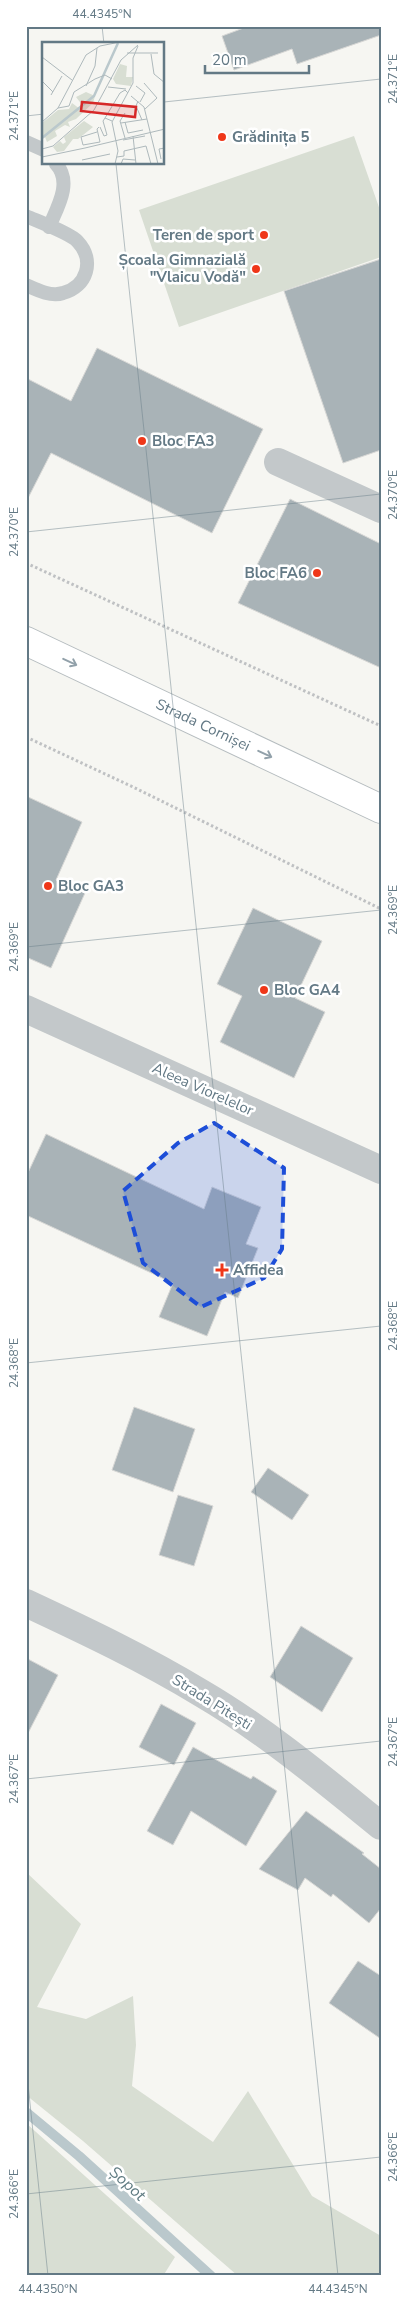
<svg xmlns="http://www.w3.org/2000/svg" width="407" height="2302" viewBox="0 0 407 2302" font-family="'Nunito Sans',sans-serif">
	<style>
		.green { fill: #d8ded3 }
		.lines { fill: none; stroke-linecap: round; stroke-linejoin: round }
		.stream { stroke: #bac8cc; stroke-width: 10 }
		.building { fill: #a9b3b7; stroke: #d7d7d5 }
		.secondary-casing { stroke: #b5bcbf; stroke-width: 30 }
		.path { stroke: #bfc1c3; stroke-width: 3; stroke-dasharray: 2.5 2.5; stroke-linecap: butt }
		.lane { stroke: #c3c8ca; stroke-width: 14 }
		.street { stroke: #c3c8ca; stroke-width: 28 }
		.secondary { stroke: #fff; stroke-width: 28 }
		.oneway { stroke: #92a1aa }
		.marked { fill: #1d4ed8; fill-opacity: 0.2; stroke: #1d4ed8; stroke-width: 4; stroke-dasharray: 10 6; stroke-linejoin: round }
		.ticks { fill: none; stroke: #637985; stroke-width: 1; stroke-opacity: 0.45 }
		.poi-dot { fill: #ef3719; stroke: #fff; stroke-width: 2 }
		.labels { text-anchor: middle; stroke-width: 5; stroke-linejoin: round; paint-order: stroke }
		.poi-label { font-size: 15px; font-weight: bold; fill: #637985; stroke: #fff; text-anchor: start }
		.street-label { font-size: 15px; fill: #637985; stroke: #fff }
		.water-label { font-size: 16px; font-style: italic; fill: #5f7b82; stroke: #fff }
		.inset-river { fill: none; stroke: #bac8cc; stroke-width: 2.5 }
		.inset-road { fill: none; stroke: #aeb9bc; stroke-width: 1 }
		.view { fill: #d62828; fill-opacity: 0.15; stroke: #d62828; stroke-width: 2.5 }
		.inset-edge { fill: none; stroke: #637985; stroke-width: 2.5 }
		.neatline { fill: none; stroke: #637985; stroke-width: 2 }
		.ticks-label { font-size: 12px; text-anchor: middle; fill: #637985 }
	</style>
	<rect width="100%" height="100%" fill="#f6f6f2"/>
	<path class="green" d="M354 136 381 213V257L179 327 139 210Z
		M26 1872 81 1924 37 2007 86 2019 133 1996 136 2045 132 2086 213 2142 248 2091 312 2196 381 2236V2276H238L83 2141 26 2095Z
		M26 2123 175 2257 163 2276H26Z"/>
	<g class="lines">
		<path class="stream" d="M26 2112 79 2156 211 2276"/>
	</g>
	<path class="building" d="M249 26H381V35L297 64 292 49 234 70 222 36Z
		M381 259V450L343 463 284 291Z
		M97 348 263 429 212 533 51 453 26 502V378L71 401Z
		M290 499 381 544V668L238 603Z
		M26 796 82 822 56 880 85 893 51 968 26 957Z
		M253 908 322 941 295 998 325 1012 294 1078 220 1042 242 996 217 984Z
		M46 1134 204 1209 212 1187 261 1207 246 1244 258 1248 238 1298 225 1292 207 1336 159 1317 173 1283 26 1215V1177Z
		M134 1407 195 1429 173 1492 112 1470Z
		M268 1468 309 1495 292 1520 251 1492Z
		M178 1495 213 1506 194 1566 159 1555Z
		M301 1626 353 1658 322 1712 270 1677Z
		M26 1658 58 1675 26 1737Z
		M161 1704 196 1723 174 1765 139 1747Z
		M193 1747 251 1779 253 1776 277 1791 246 1846 191 1811 173 1845 147 1831Z
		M306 1811 364 1853 362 1854 381 1869V1908L369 1923 333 1894 331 1897 305 1878 298 1890 259 1869Z
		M358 1961 381 1976V2039L329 2003Z"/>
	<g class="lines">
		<g class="secondary-casing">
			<g id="secondary">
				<path id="s1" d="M26 641 381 809"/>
			</g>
		</g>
		<path class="path" d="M26 563 381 726
			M26 737 133 787 381 909"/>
		<path class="lane" d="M26 142 44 150
			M26 216C37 221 72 234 78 242 95 260 87 287 63 293 51 297 37 290 26 285
			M49 227C57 208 73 182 56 164"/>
		<path class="street" d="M278 462 381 509
			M26 1009 381 1170
			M26 1603C86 1631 145 1659 201 1693 266 1731 323 1779 381 1826"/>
		<use href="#secondary" class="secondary"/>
	</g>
	<defs><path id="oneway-shaft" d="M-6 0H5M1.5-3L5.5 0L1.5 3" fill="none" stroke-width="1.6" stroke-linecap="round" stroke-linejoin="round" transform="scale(1.25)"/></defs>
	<g class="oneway">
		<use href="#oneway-shaft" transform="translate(70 662) rotate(25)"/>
		<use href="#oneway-shaft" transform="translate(265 754) rotate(25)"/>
	</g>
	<path class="marked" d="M214 1123 284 1168 282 1249 264 1278 201 1307 143 1263 123 1191 178 1143Z"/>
	<path class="ticks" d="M102 26 104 44M164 102 381 79M26 116 44 114M116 164 338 2276M26 532 381 494M26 947 381 910M26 1363 381 1326M26 1779 381 1741M26 2065 48 2276M26 2194 381 2157"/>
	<g class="poi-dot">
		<circle cx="222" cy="137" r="5"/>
		<circle cx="264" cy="235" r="5"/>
		<circle cx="256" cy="269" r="5"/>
		<circle cx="142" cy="441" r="5"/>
		<circle cx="317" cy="573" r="5"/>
		<circle cx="48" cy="886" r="5"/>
		<circle cx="264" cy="990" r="5"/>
		<path d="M219.5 1262.5h5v5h5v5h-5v5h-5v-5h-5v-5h5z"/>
	</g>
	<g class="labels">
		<g class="poi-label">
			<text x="232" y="142">Grădinița 5</text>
			<text x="254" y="240" text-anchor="end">Teren de sport</text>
			<text x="246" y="265" text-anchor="end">Școala Gimnazială<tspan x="246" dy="17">"Vlaicu Vodă"</tspan></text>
			<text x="152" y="446">Bloc FA3</text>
			<text x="307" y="578" text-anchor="end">Bloc FA6</text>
			<text x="58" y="891">Bloc GA3</text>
			<text x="274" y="995">Bloc GA4</text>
			<text x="233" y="1275">Affidea</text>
		</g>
		<g class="street-label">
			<text dy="5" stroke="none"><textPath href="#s1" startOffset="196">Strada Cornișei</textPath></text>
			<text transform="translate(203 1089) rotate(24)" y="5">Aleea Viorelelor</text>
			<text transform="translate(212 1702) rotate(32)" y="5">Strada Pitești</text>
		</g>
		<g class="water-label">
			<text transform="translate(128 2183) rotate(42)" y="6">Șopot</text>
		</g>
	</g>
	<g transform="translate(42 42)">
		<rect width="122" height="122" fill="#f6f6f2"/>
		<path d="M78 22 85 24 84 35H91L89 44 74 42 71 37ZM44 50 53 54 51 61 34 77 26 80 28 85 23 83 13 89 15 94 5 100 3 95 0 96V81L16 68 27 67 30 61 38 67 41 64 34 55ZM42 79 51 85 36 97H31L22 109 15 110 11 105 18 99 21 102 24 100 22 95Z" fill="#d8ded3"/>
		<path class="inset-river" d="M0 96 52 54 76 1"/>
		<path class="inset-road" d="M85 11H116M109 12 112 32 123 41M0 15 30 38M0 39 11 50M102 41 115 56 103 67M44 44 53 24 55 6M94 44 103 51 98 60M66 45 84 47M9 53 20 34M89 54 102 65 116 122M96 59 94 64 100 78M16 66 27 64 32 50 53 37 63 33 70 37M83 71 78 79 83 96M70 79 63 76 78 51 83 48 86 51M0 80 16 66 44 13 58 4 78 0M83 80 86 91 101 88M79 81 105 77M58 85 62 94 65 93 61 79 63 76M91 94 94 122M81 98 103 94M41 103 58 100 55 87 57 85M41 103 39 95 55 90M43 106 123 87M0 107 11 104 52 68 79 18 96 3M0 115 43 106M75 115 82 114V109L104 104 109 122H106M119 117 117 107 123 106M40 118 68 112M73 122 76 109 70 80 91 41V16L96 4M79 122 81 117 93 118"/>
		<path class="view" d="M40 60 94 65 93 75 39 69Z"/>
		<rect width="122" height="122" class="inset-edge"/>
	</g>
	<rect width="407" height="2302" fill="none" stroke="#ffffff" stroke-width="55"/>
	<path d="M205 65v8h104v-8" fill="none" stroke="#637985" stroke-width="2.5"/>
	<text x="212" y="65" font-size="15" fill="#637985" stroke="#ffffff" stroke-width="4" paint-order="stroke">20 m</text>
	<rect x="28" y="28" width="352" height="2246" class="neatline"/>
	<g class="ticks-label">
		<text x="102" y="18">44.4345°N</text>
		<text transform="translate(393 79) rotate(-90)" y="4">24.371°E</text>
		<text transform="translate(14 116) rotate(-90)" y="4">24.371°E</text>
		<text transform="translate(393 495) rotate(-90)" y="4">24.370°E</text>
		<text transform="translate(14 532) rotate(-90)" y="4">24.370°E</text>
		<text transform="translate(393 910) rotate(-90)" y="4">24.369°E</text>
		<text transform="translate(14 947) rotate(-90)" y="4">24.369°E</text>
		<text transform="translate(393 1326) rotate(-90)" y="4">24.368°E</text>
		<text transform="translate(14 1363) rotate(-90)" y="4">24.368°E</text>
		<text transform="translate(393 1742) rotate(-90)" y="4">24.367°E</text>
		<text transform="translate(14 1779) rotate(-90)" y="4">24.367°E</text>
		<text transform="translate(393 2157) rotate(-90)" y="4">24.366°E</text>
		<text transform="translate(14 2194) rotate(-90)" y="4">24.366°E</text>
		<text x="48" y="2293">44.4350°N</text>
		<text x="338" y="2293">44.4345°N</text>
	</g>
</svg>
